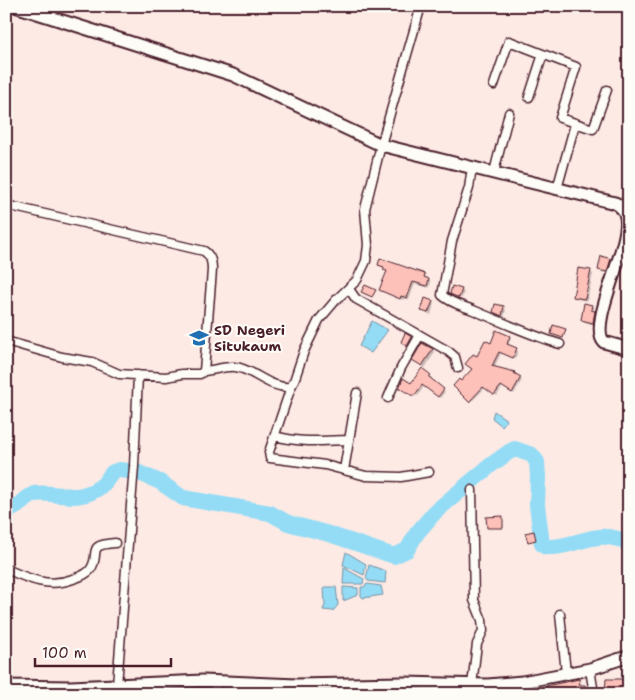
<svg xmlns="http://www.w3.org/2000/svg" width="635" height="700" viewBox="0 0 635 700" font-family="'Shantell Sans',sans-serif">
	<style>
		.water { fill: #94dcf5; stroke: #7690a4 }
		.shadow { fill: #0003 }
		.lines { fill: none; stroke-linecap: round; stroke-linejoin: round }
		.river { stroke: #94dcf5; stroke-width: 16 }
		.building { fill: #fdc1ba; stroke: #4a1f2b }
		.street-casing { stroke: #4a1f2b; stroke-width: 11 }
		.secondary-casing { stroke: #4a1f2b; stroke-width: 15 }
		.street { stroke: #fdfcf7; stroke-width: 8 }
		.secondary { stroke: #fdfcf7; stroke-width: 11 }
		.labels { text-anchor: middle; stroke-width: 4; stroke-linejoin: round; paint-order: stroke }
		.poi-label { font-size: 14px; font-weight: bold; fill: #4a1f2b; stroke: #fdfcf7; text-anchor: start }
	</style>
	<rect width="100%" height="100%" fill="#fdeae5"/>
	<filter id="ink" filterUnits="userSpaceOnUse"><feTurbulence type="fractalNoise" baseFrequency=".02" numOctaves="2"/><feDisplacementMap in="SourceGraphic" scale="10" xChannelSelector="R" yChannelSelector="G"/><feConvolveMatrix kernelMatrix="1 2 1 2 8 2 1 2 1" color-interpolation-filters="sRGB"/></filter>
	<g filter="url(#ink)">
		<path class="water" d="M372 321 388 330 371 353 359 346Z
			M494 411 507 420 502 426 492 418Z
			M346 552 366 564 364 575 343 565Z
			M369 565 386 571 385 583 368 581 366 578Z
			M344 568 364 579 363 584H343Z
			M367 584 381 586 383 595 363 598 361 596V587H364Z
			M324 587H336L338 605 333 611 323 610 325 605Z
			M343 587 358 588V595L343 601Z"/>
		<path class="shadow" d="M610 260 613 262 609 274 602 272 600 270Z
			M379 265 424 275 431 282 429 288 415 284 409 300 404 298 403 300 383 292 381 290 387 272 385 268Z
			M590 271 593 274 587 301 577 299 574 296Z
			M461 290 464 292 462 298 452 294Z
			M432 302 434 304 431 315 422 310Z
			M591 306 594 308 593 312 597 314 596 325 585 323 582 320Z
			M503 307 506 310 504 317 494 312Z
			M406 335 414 341 410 347 405 344Z
			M510 337 511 338 508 346 518 351 515 359 501 353 494 368 514 373 515 375 522 380 514 394 503 386 497 396 485 388 471 402 454 386 461 383 473 370 477 358 492 345Z
			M432 350 435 352 425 368 416 362Z
			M430 376 432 377 430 380 445 392 440 398 424 386 418 396 416 395 415 397 402 389Z
			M579 680 582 686H585L587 689 588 694H549Z
			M625 680 629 684V694H606Z"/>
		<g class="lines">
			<path class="river" d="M6 511C20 508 23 499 34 494 58 491 77 504 100 487 106 483 108 477 113 472L119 470 137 472 160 482 183 498 270 513 288 523 329 534 394 556 407 550 417 533 435 512 491 465 509 452 515 449 532 455 537 462 538 477 537 505 542 544 546 547C577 549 596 525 629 544"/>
		</g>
		<path class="building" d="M601 256 611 259 607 272 598 270Z
			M380 258 425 274 424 277 429 279 427 286 413 282 407 298 401 296 400 299 379 290 387 271 383 270 384 267 378 265Z
			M578 268 591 270 585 299 573 297Z
			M365 285 376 290 372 297 361 292Z
			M452 286 462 289 459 298 450 294Z
			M425 298 433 301 428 313 421 311Z
			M584 303 592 305 591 310 595 311 593 323 581 320Z
			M495 304 504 306 502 316 493 312Z
			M553 325 566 329 563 338 551 334Z
			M496 330 510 336 507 344 517 348 513 358 499 352 492 366 515 372 514 373 521 377 512 393 501 386 494 395 483 387 469 402 453 386 459 379 461 381 472 369 465 364 473 354 477 356 485 340 491 343Z
			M405 333 412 337 407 346 401 342Z
			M422 343 433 349 422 366 412 360Z
			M422 368 431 375 429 377 444 389 438 397 422 385 415 395 414 394 413 396 399 388 403 378 411 383Z
			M503 516V528H487L486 517Z
			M534 531 536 540 528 542 525 533Z
			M579 679 580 685H585L586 694H547L546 686Z
			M606 679H626V694H605Z"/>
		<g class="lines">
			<g class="street-casing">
				<path id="street" d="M494 85 509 41 576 67 560 118 593 129 607 90
					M529 97 543 54
					M472 167 469 188 452 241 442 295C450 303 463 306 473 310 502 322 530 335 560 344
					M494 172 509 113
					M557 189 575 124
					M6 205 204 251C211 256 212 262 212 270L204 371
					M349 289 356 299 448 351 455 357 458 368
					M6 341 62 357 92 362 119 374 166 377 182 374H200L204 371C214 370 226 366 235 367 252 368 269 389 291 387L294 381 304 351 319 320 336 300 357 280 366 261 368 245 365 209 381 145 421 6
					M291 387 269 452 270 458 325 465 366 476 401 477 429 472
					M388 398 401 368 420 335
					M275 436C299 443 324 441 349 440
					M344 470 357 393
					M472 490 474 600 482 620 483 631 477 644 472 685
					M6 569C29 579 48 588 73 579 79 577 86 575 90 570 102 554 84 545 115 543
					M560 614 566 673
					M590 669 594 694
					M215 681V694
					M522 682 523 694
					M117 685 134 466 138 375
					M260 694V683"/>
			</g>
			<g class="secondary-casing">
				<path id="secondary" d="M15 6 233 75 381 145 615 203C621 206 625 211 626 217 632 244 587 324 604 342L629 349
					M6 686 71 687 203 681 297 685 403 683 488 685 522 682 590 669 629 656"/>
			</g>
			<use href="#street" class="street"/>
			<use href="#secondary" class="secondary"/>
		</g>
	</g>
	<defs>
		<g id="school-bare" transform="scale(1.5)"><path d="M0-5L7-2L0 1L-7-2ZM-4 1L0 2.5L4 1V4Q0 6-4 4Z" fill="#1f6fb2" stroke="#fdfcf7" stroke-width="2.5" paint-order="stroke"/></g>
	</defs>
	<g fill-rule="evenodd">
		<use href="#school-bare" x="199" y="338"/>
	</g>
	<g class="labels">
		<g class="poi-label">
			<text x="214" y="335">SD Negeri<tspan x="214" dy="16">Situkaum</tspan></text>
		</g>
	</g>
	<rect width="635" height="700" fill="none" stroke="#fdfcf7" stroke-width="25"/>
	<rect x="12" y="12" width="610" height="675" fill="none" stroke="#4a1f2b" stroke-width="2" filter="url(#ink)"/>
	<path d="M35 658v8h136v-8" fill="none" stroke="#4a1f2b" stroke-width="2.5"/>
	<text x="42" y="658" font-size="15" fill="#4a1f2b" stroke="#fdfcf7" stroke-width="4" paint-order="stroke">100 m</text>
</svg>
